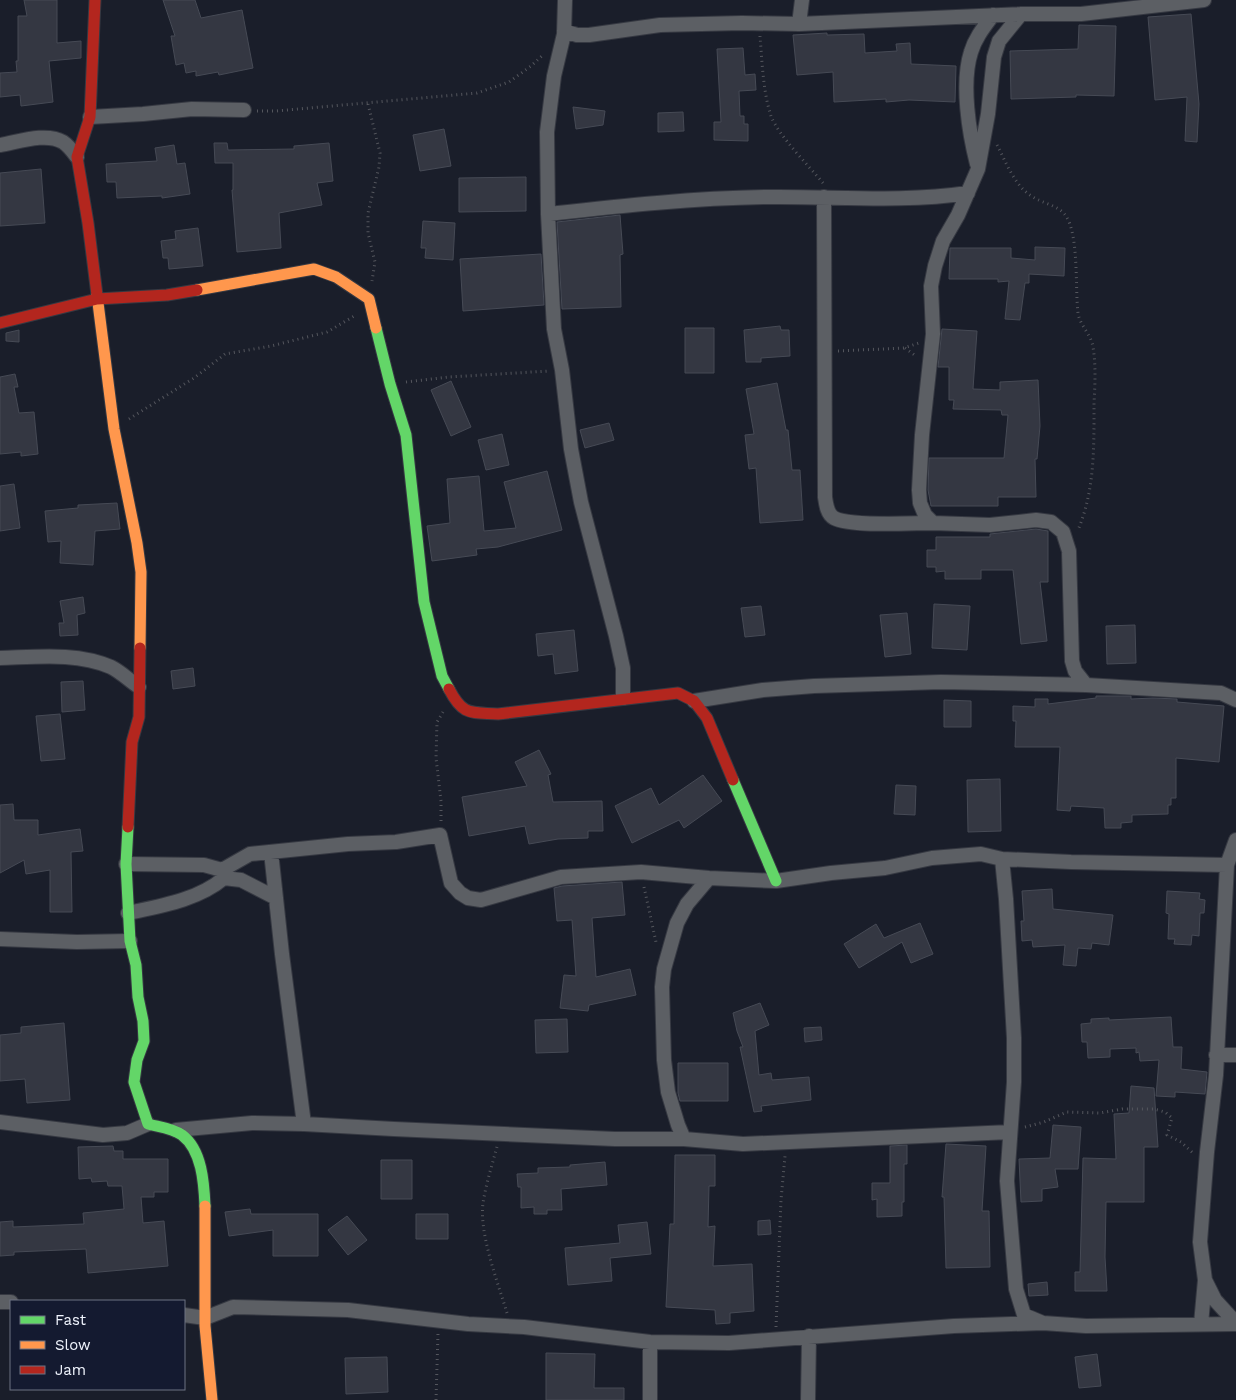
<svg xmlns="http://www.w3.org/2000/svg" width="1236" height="1400" viewBox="0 0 1236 1400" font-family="'Work Sans',sans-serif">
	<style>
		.building { fill: #343742; stroke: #464a55 }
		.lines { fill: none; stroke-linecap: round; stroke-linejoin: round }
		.street-casing { stroke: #363942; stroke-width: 16 }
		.fast-casing { stroke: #363942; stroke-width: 13 }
		.slow-casing { stroke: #363942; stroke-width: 13 }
		.jam-casing { stroke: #363942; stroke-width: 13 }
		.path { stroke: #54565d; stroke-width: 3; stroke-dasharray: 1 4; stroke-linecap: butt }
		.street { stroke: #5c5f64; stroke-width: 14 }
		.fast { stroke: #63d668; stroke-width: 11 }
		.slow { stroke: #ff974d; stroke-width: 11 }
		.jam { stroke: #b3261e; stroke-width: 11 }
	</style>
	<rect width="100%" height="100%" fill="#1a1e2a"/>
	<path class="building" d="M24 0H57V43L81 41V58L49 61 53 102 21 106 20 95 0 97V73L17 72 16 61H18V16H27Z
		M163 0H195L201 18 242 10 253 68 219 75 218 72 196 76V71L186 73 184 63 176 65 171 36H175Z
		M1191 14 1199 104 1197 142 1185 141 1187 97 1155 100 1148 17Z
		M1079 25 1116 26 1114 96 1076 95V97L1011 99 1010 51 1078 49Z
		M827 33V35L864 34 865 53 897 51 896 44 910 43 911 64 956 66 955 102 909 100 886 102V99L834 102 833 72 797 75 793 35Z
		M743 48 745 75 755 74 756 90 739 91 740 116H744V124H748V141L714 140V122H721L717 49Z
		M573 107 605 111 603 125 576 129Z
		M683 112 684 131 658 132V113Z
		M444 129 451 166 420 171 413 135Z
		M214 143H227L228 150 294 149V146L329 143 333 181 317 183 322 205 279 213 281 248 237 252 232 190H233V163H215Z
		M174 145 177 164 185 163 190 194 162 198V196L117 198 116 182H107L106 164 157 161 155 148Z
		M41 169 45 223 0 226V173Z
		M526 177V211L459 212V178Z
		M620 215 623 254 620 255 621 307 562 309 557 222Z
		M423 221 455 223 453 260 425 258 426 248H421Z
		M198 228 203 266 169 269 168 258H163L161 241 176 239 175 231Z
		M1035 247 1065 248 1064 276 1029 274V283H1025L1020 320 1005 319 1009 281 998 282V279H949L950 248H1011V258L1035 260Z
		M541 254 544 305 463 311 460 259Z
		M780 326 781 330H789L790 356 761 358V362H746L744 330Z
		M685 328H714V373H685Z
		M942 329 977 331 973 389 1000 390V382L1038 380 1040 426 1037 459H1035L1036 497H998V506H931L928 490 929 458H1004L1008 415H1002L1001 410 953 409 954 400H949V367H938Z
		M19 330V342L6 341V333Z
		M15 374 18 387H14L19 413 34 412 38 454 21 456V452L0 454V377Z
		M451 381 471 427 451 436 431 390Z
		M777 383 786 430H788L792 470H800L803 520 760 523 756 468 749 469 745 435 754 434 746 389Z
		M609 423 614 440 585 448 580 430Z
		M502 434 509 465 486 470 478 440Z
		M547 471 562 530 498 547 476 549 477 555 432 561 427 526 450 523 447 479 479 476 484 531 516 528 504 482Z
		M14 484 20 528 0 531V486Z
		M117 503 120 529 95 531 93 565 60 563 61 541 48 542 45 511 78 508V505Z
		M1036 529 1048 531V582H1040L1047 641 1021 644 1013 570H981V579H945V571L936 572V567H927V550H936V537H990V534Z
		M83 597 85 613 77 615 78 635 60 636 59 623H64L60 601Z
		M934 604 970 606 967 650 932 648Z
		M761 606 765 635 745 637 741 608Z
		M907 613 911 654 885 657 880 615Z
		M1135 625 1136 663 1107 664 1106 626Z
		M574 630 578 671 555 674 553 654 538 656 536 634Z
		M193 668 195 686 173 689 171 671Z
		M83 681 85 710 62 712 61 682Z
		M1096 696H1131V699L1153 698 1177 699V702L1224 706 1219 762 1176 758V798H1171V805H1168V814L1132 815V822L1121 823V828H1105L1104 808 1071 806 1070 811 1057 810 1060 747H1015L1016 721H1013V706L1035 707V699H1048V704L1096 698Z
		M944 700 971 701V727H944Z
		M60 714 65 759 41 761 36 716Z
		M539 750 551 774 548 775 553 802 602 801 603 831H588V838L558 839 529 844 525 826 469 836 462 797 527 786 515 762Z
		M703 775 722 801 684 828 679 820 632 843 615 806 651 788 659 805Z
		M1000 779 1001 831 968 832 967 780Z
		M896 785 916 786 915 815 894 814Z
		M13 804 14 820H38V835L80 829 83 851 71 852 72 912H50V870L26 874 24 860 0 873V805Z
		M622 882 625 915 592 918 596 977 630 969 636 995 589 1005 588 1011 560 1008 564 975 576 976 572 920 557 921 554 888 562 886Z
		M1052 889 1053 909 1113 915 1109 945 1092 943 1091 949 1078 948 1076 966 1063 965 1065 945 1033 947 1032 940 1022 941 1021 921H1024L1022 891Z
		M1167 891 1200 893 1199 899 1205 900 1204 913H1200L1199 936 1192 935 1191 945 1174 944 1175 939H1168L1169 914 1166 913Z
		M920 923 933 954 911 963 902 942 859 968 844 944 876 924 884 938Z
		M760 1003 769 1025 755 1031 759 1075 771 1073 772 1080 809 1077 811 1100 761 1106 762 1111 754 1112 740 1047H743L737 1031 733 1013Z
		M1171 1017 1173 1047H1182L1181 1069 1207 1072 1205 1094 1175 1092V1097L1156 1096 1159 1060 1140 1061 1139 1052 1136 1053V1048L1110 1049V1057L1088 1058 1087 1042H1082L1081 1024 1091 1023V1019L1109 1018V1020Z
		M567 1019 568 1052 536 1053 535 1020Z
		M64 1023 70 1100 27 1103 25 1079 0 1081V1035L21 1033V1027Z
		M821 1027 822 1040 805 1042 804 1028Z
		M678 1063H728V1101H680L678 1093Z
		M1131 1086 1154 1088 1158 1147H1144V1202H1106L1105 1257 1107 1291H1075V1272H1080L1083 1158 1116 1159 1114 1114 1129 1113Z
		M1053 1125 1081 1127 1078 1169H1055L1058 1187 1042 1189V1201L1021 1202 1019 1159 1050 1158Z
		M946 1144 986 1146 982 1211H989L990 1267 946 1268 944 1197H942Z
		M907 1145V1164H904V1202H902V1216L877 1217V1199L872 1200V1183H890V1146Z
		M113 1146 114 1151H123V1159H168V1192H154V1197H141L143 1223 164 1221 168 1266 88 1273 86 1249 14 1252V1255L0 1256V1222L13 1221V1227L84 1224 83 1213 124 1209 122 1186H108L107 1181 92 1182 91 1178 79 1179 78 1147Z
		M675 1155H715V1186H709L708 1227 715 1226 713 1266 752 1264 754 1311 730 1313V1323L716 1324 715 1310 666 1307 670 1224H674Z
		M381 1160H412V1199H381Z
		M605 1162 607 1185 561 1189 562 1210H547V1214H534V1207L521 1208V1187H518L517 1174 538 1173V1168L570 1167V1165Z
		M250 1209 251 1214H318V1256H273V1230L229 1236 225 1212Z
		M416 1214H448V1239H416Z
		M347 1216 367 1240 348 1255 328 1230Z
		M770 1220 771 1234 758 1235V1221Z
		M647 1222 651 1254 610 1258 612 1281 568 1285 565 1248 620 1243 618 1225Z
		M1047 1282 1048 1295 1029 1296 1028 1284Z
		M546 1353 595 1354 594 1388H624V1400H546Z
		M1097 1354 1101 1386 1079 1388 1075 1357Z
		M387 1357 388 1392 346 1394 345 1358Z"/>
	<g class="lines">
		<g class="street-casing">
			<path id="street" d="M565 0 564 34 554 76 547 132 548 214 554 329 562 370 571 449 581 502 616 636 623 668V698
				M1021 14 999 41 994 57 988 114 978 169 958 215 943 241 935 266 931 286 933 334 922 435 919 490 920 503 925 515 933 523 990 525 1036 520 1051 522 1063 532 1069 551 1072 661 1075 671 1086 685
				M799 24 802 0
				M564 31 577 35H589L660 25 742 23 799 24 1021 14H1081L1204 0
				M90 117 143 114 192 109 244 110
				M0 145C18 142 46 132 63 142 69 146 73 152 77 157
				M977 164C969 133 961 83 971 52 975 38 984 27 993 15
				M824 197 825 497C826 504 827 514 834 518 851 527 912 523 933 523
				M548 214C621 206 694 198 767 197 834 196 901 203 968 193
				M0 658C36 657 77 652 111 667 121 672 130 681 139 687
				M694 701 763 690 814 686 941 682 1086 685 1221 693 1236 700
				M271 852 282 954 304 1124
				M1002 859 1006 899 1014 1038V1082L1007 1181 1016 1289 1024 1315 1043 1323 1086 1326 1236 1324
				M126 864 204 865 222 870 250 854 348 844 396 842 440 835 451 883 460 893 468 898 481 900 561 877 641 872 709 878 776 881 831 873 885 868 932 858 981 854 1002 859 1071 862 1227 865
				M224 878 241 880 276 898
				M128 913C161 906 198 900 224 878L222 870
				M0 939 77 942 130 941
				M1216 1055H1236
				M0 1122 103 1135 127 1133 148 1124
				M176 1130 252 1123 304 1124 394 1129 615 1139H684L743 1144 1010 1132
				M684 1139 678 1125 668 1092 664 1060 662 987 664 969 677 923 687 904 709 878
				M1205 1280 1215 1300 1236 1323
				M0 1302H11
				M184 1315 205 1318 233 1307 348 1310 468 1324 524 1327 650 1342 729 1343 954 1326 1043 1323
				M1201 1324 1205 1280 1200 1242 1207 1152 1216 1075 1227 865 1236 840
				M650 1400V1342
				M808 1400 809 1336"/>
		</g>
		<g class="fast-casing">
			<path id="fast" d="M376 328 390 384 406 435 424 602 442 676 449 689
				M733 780 776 881
				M128 827 126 864 130 941 136 965 138 997 143 1021 144 1041 137 1060 134 1082 148 1124C159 1127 172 1128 182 1135 202 1150 204 1183 205 1206"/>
		</g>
		<g class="slow-casing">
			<path id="slow" d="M197 290 314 269 336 277 369 299 376 328
				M97 295 114 429 137 543 141 572 140 648
				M205 1206V1326L212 1400"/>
		</g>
		<g class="jam-casing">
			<path id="jam" d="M95 0 90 117 77 157 88 223 97 295
				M0 323 97 299 167 295 197 290
				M449 689C463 716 470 712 498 714L678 693 694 701 707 718 733 780
				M128 827 132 742 139 717 140 648"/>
		</g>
		<path class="path" d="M760 36C762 60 763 92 771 116 778 135 809 166 823 183
			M368 104 380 153 379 167 368 213V233L375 262 372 281
			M257 111H276L477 93 509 82 531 66 544 54
			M997 145C1006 162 1015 187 1033 197 1044 204 1058 205 1066 216 1079 236 1075 287 1078 313 1080 326 1091 334 1093 347 1096 365 1095 385 1094 403 1094 446 1095 490 1078 530
			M905 348 916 356
			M838 351 904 348 919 343
			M406 382 449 377 549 371
			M129 419 194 378 225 354 271 346 327 332 356 315
			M441 821V801L436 758 437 722 443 712
			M644 887 656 942
			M1025 1127 1044 1122 1067 1112 1100 1113 1122 1109H1154L1165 1112 1172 1118 1167 1135 1181 1142 1194 1154
			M497 1147C492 1165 486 1184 483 1203 479 1234 498 1283 507 1313
			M776 1327 781 1200 785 1156
			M436 1400 438 1333"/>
		<use href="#street" class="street"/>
		<use href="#fast" class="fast"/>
		<use href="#slow" class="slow"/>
		<use href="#jam" class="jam"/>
	</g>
	<rect x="10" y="1300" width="175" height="90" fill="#141a30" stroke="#6c7282"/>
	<rect x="20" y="1316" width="25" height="8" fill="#63d668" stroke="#6c7282"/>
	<text x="55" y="1325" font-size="15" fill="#f1f5fe">Fast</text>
	<rect x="20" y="1341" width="25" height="8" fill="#ff974d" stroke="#6c7282"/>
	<text x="55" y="1350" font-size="15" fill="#f1f5fe">Slow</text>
	<rect x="20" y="1366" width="25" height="8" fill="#b3261e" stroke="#6c7282"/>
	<text x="55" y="1375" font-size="15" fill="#f1f5fe">Jam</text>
</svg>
